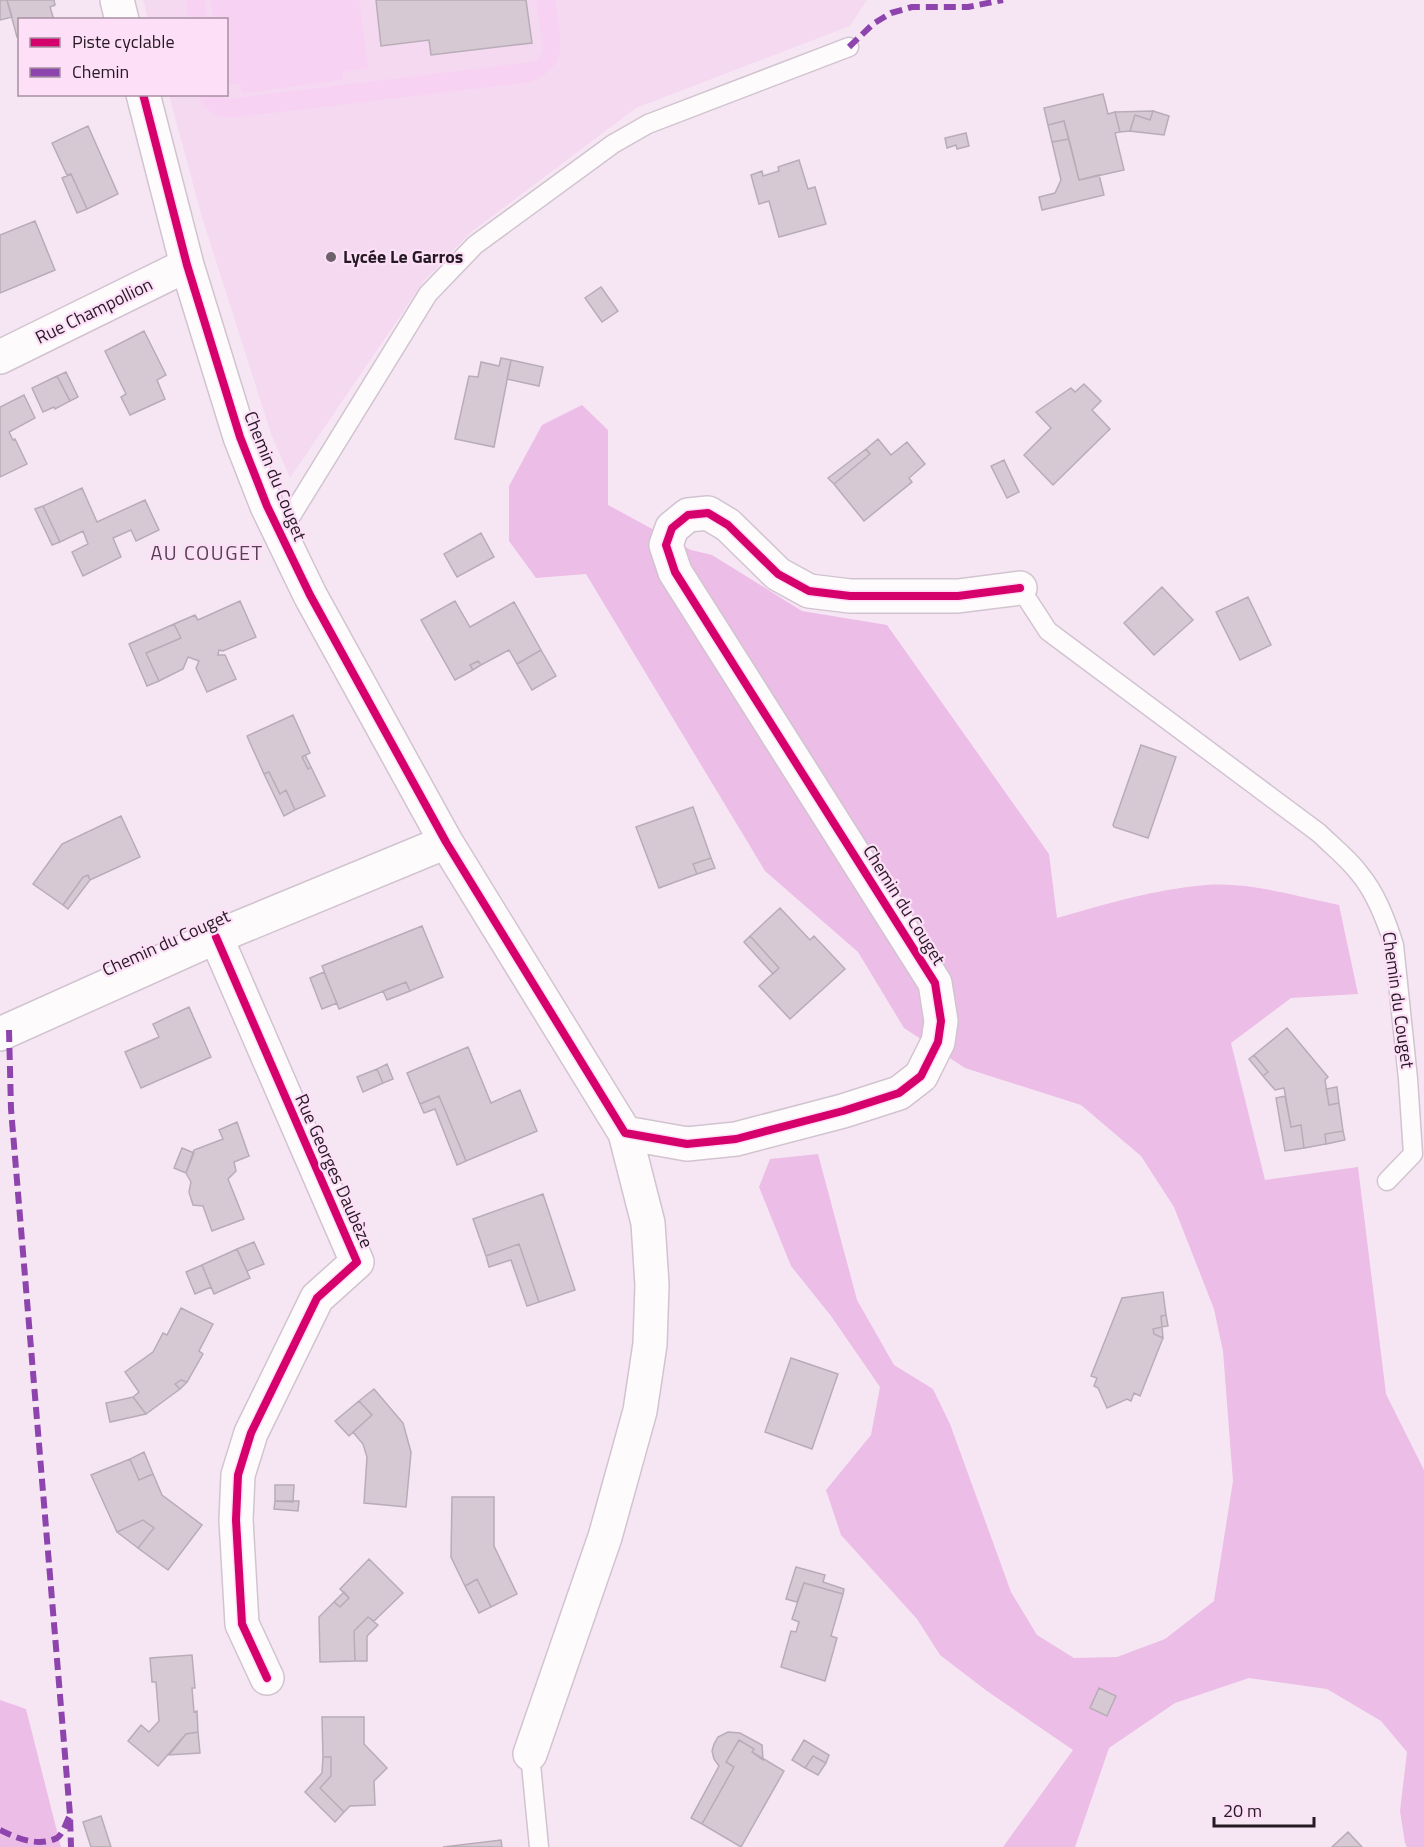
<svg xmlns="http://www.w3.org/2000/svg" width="1424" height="1847" viewBox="0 0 1424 1847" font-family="'Titillium Web',sans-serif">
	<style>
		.built { fill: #f4d9f1 }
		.green { fill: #f8d2f3 }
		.forest { fill: #ecbde6 }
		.building { fill: #d6c9d4; stroke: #b8acb7; stroke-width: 1.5 }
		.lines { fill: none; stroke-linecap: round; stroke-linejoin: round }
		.service-casing { stroke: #d1c4cf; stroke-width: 21 }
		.minor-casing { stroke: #d1c4cf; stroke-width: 36 }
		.service { stroke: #fefbfd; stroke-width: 18 }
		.minor { stroke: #fefbfd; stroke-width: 33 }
		.quiet { stroke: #8e44ad; stroke-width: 6; stroke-dasharray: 12 6; stroke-linecap: butt }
		.cycleway-casing { stroke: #fddff8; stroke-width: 11 }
		.cycleway { stroke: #d6006c; stroke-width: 8 }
		.poi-dot { fill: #6e616c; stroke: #fddff8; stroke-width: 2 }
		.labels { text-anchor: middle; stroke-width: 4.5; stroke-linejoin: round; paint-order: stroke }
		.poi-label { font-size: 18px; font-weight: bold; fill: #251a23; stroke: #fddff8; text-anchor: start }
		.street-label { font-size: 18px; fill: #251a23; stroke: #fddff8 }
		.neighbourhood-label { font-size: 20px; letter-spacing: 1.5px; fill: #573f54; stroke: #fddff8 }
	</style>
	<rect width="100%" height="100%" fill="#f6e6f4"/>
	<path class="built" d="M143 0H867L850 26 636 108 470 233 424 281 290 478 271 434 201 214 169 95 226 94V20L148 19Z"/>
	<path class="green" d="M186 0H205L207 19H188Z
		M211 0H359L368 68 342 72 343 80 242 93 240 84 227 85 226 20 213 19Z
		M536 0H555C560 37 572 64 531 82L231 118C213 117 205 110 197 95H217L228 99 531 62 537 60 543 49Z"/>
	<path class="forest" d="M582 405 608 430V505L691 550 712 555 802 611 887 625 1049 854 1057 918C1106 904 1155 889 1206 885 1251 882 1296 896 1339 905L1358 994 1291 998 1231 1043 1265 1180 1358 1167 1386 1394 1424 1470V1847H1407L1405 1843 1400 1811 1407 1752 1381 1721 1327 1689 1249 1678 1175 1703 1109 1748 1075 1847H1003L1073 1750 987 1691 940 1655 917 1619 841 1535 826 1490 871 1435 880 1387 831 1316 791 1266 759 1187 770 1159 818 1154 857 1300 894 1365 933 1389 950 1424 1011 1592 1037 1635 1074 1658 1117 1657 1165 1639 1214 1601 1233 1481 1223 1351 1214 1309 1174 1207 1141 1156 1081 1105 965 1068 904 1028 858 952 765 871 586 574 536 578 509 541V486L542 425Z
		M0 1700 26 1709 61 1847H0Z"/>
	<path class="building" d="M0 0H7L12 17 0 20Z
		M7 0H54L55 5 50 7 54 20H20V36L17 37Z
		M376 0H526L532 43 431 55 429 40 381 46Z
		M1103 94 1108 114 1115 112 1120 132 1115 133 1124 170 1079 180 1064 121 1048 125 1044 108Z
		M1153 111 1150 120 1135 115 1130 131 1120 132 1115 112Z
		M1153 111 1169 116 1164 135 1130 131 1135 115 1150 120Z
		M1064 121 1069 139 1052 142 1048 125Z
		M88 126 118 194 87 209 71 174 67 175 52 143Z
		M966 133 969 146 957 149 956 145 947 148 945 138Z
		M1069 139 1079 180 1099 175 1104 195 1042 210 1039 197 1055 193 1061 180 1052 142Z
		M799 160 808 189 815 187 826 224 779 237 769 201 759 204 751 175 762 171 763 176 779 171 778 167Z
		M71 174 87 209 77 213 62 178Z
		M35 221 55 270 0 293V235Z
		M601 287 618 311 602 322 585 298Z
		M144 331 166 375 157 380 165 399 130 415 121 397 126 394 105 351Z
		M501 358 511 360 494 447 455 439 469 376 478 377 481 362 499 366Z
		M511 360 543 367 539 386 507 379Z
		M66 372 78 397 70 401 57 376Z
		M57 376 70 401 55 409 54 407 43 412 32 388Z
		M1084 384 1101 401 1092 410 1110 429 1053 485 1024 455 1051 428 1036 412 1071 388 1075 392Z
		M24 395 35 418 9 432 13 440 15 439 27 464 0 477V407Z
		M878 439 891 455 907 442 925 464 909 478 912 482 864 521 834 484 870 454 866 449Z
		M866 449 870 454 834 484 828 478Z
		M1004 460 1019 492 1007 498 991 466Z
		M82 488 97 522 145 500 159 530 136 541 131 530 113 538 121 557 83 576 72 552 88 544 83 531 60 542 43 506Z
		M43 506 60 542 52 545 35 509Z
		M481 533 494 557 457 577 444 554Z
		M1162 587 1193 620 1154 655 1124 623Z
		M1248 597 1271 645 1240 660 1216 612Z
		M240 601 256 637 223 651 219 650 218 655H225L236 679 207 692 196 668 199 661 188 657 183 669 159 681 146 653 181 638 174 624 195 615 198 620Z
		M455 601 470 627 514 602 541 650 517 664 509 650 481 665 478 661 470 665 473 670 455 680 421 620Z
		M174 624 181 638 146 653 159 681 147 686 129 644Z
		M541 650 556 676 532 690 517 664Z
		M478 661 481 665 473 670 470 665Z
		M293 715 310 753 302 757 308 769 311 767 325 796 295 810 286 790 280 794 269 772 264 774 247 736Z
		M1141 745 1176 757 1148 838 1114 827 1113 825Z
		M305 755 311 767 308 769 302 757Z
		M269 772 280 794 286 790 295 810 284 816 264 774Z
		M693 807 711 858 693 864 697 874 659 888 636 827Z
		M121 816 140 857 90 880 88 875 83 877 63 905 33 884 62 844Z
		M711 858 715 868 697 874 693 864Z
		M88 875 90 880 68 909 63 905 83 877Z
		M780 908 810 940 814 936 845 969 790 1019 759 986 779 968 750 936Z
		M422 926 443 977 410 991 406 982 339 1009 322 966Z
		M750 936 779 968 773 974 744 942Z
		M324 972 337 1003 322 1009 310 978Z
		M406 982 410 991 387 1000 383 991Z
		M189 1007 211 1057 141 1088 125 1052 159 1037 153 1024Z
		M1287 1028 1328 1077 1325 1080 1329 1105 1339 1103 1343 1131 1325 1134 1326 1144 1304 1148 1301 1125 1291 1127 1284 1088 1275 1090 1263 1076 1268 1072 1254 1055Z
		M468 1047 491 1103 520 1090 537 1131 466 1161 439 1096 420 1104 407 1073Z
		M1254 1055 1268 1072 1263 1076 1249 1059Z
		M387 1064 393 1079 383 1083 377 1069Z
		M377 1069 383 1083 363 1092 357 1077Z
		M1337 1087 1339 1103 1329 1105 1326 1089Z
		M439 1096 466 1161 457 1165 435 1109 424 1113 420 1104Z
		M1285 1096 1291 1127 1301 1125 1304 1148 1285 1151 1276 1098Z
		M237 1122 249 1156 234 1162 236 1171 228 1179 244 1219 212 1231 203 1206 193 1205 189 1192 191 1182 186 1173 194 1150 223 1139 219 1130Z
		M1343 1131 1345 1140 1326 1144 1325 1134Z
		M182 1148 194 1153 186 1173 174 1168Z
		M543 1194 575 1290 539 1302 519 1244 486 1256 473 1219Z
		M254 1242 264 1264 247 1271 237 1249Z
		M519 1244 539 1302 527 1306 511 1260 489 1267 486 1256Z
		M237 1249 250 1278 214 1294 202 1265Z
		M202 1265 211 1287 195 1294 186 1272Z
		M1163 1292 1166 1315 1161 1316 1162 1327 1153 1329 1154 1334 1163 1338 1140 1396 1134 1393 1131 1401 1127 1399 1107 1408 1098 1388 1094 1386 1097 1378 1091 1376 1122 1298Z
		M181 1308 213 1324 199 1351 203 1354 187 1382 181 1380 175 1384 180 1389 146 1414 133 1397 139 1392 125 1372 153 1352 163 1333 167 1335Z
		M1166 1315 1168 1326 1162 1327 1161 1316Z
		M1162 1327 1163 1338 1154 1334 1153 1329Z
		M791 1358 838 1374 812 1449 765 1432Z
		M181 1380 187 1382 180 1389 175 1384Z
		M374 1389 403 1423 411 1452 406 1507 364 1503 367 1457 363 1444 353 1432 372 1415 359 1401Z
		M133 1397 146 1414 110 1422 106 1403Z
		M359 1401 372 1415 349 1436 335 1421Z
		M144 1452 153 1474 139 1480 130 1459Z
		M130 1459 139 1480 153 1474 162 1495 202 1525 168 1570 138 1548 154 1528 143 1520 117 1532 91 1475Z
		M275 1485H294L293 1502 275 1501Z
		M452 1497H494V1546L517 1594 491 1607 477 1579 465 1586 451 1557Z
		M275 1501H299L298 1511 274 1509Z
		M143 1520 154 1528 138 1548 117 1532Z
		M369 1559 403 1593 374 1621 368 1617 354 1631 355 1661 320 1662 319 1617 334 1602 340 1607 349 1598 340 1589Z
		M796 1567 825 1575 823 1582 844 1589 843 1594 804 1583 797 1602 786 1599Z
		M477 1579 491 1607 479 1613 465 1586Z
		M804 1583 843 1594 831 1636 837 1638 825 1681 781 1667 791 1631 796 1632 799 1622 792 1619Z
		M344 1592 349 1598 340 1607 334 1602Z
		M368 1617 378 1625 367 1636V1661H355L354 1631Z
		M192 1655 195 1688H192L194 1712 197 1711 198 1732 186 1734 158 1766 128 1741 141 1725 149 1732 159 1721 156 1682H152L150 1658Z
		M1099 1688 1116 1696 1107 1716 1090 1708Z
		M322 1717H364V1744L387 1768 374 1781 375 1805 350 1806 344 1812 320 1788 331 1776V1757H323Z
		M198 1732 200 1753 169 1755 186 1734Z
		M728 1732 740 1733 762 1745 763 1760 752 1752 754 1749 739 1740 726 1762 734 1767 702 1824 691 1818 719 1766 714 1759 712 1751 714 1744 718 1737Z
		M739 1740 754 1749 752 1752 784 1771 741 1847 702 1824 734 1767 726 1762Z
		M804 1740 829 1755 826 1763 813 1756 805 1768 792 1760Z
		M813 1756 826 1763 818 1775 805 1768Z
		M323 1757H331V1776L320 1788 344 1812 335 1822 305 1792 322 1773Z
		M101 1816 111 1847H91L83 1822Z
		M1348 1832 1362 1847H1332Z
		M501 1840 502 1847H443Z"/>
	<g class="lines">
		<g class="service-casing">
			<path id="service" d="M280 534 428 294 475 245 613 144 648 124 849 47
				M1020 588 1048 631 1319 833C1332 846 1348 858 1359 873 1376 893 1386 920 1394 945L1408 1079 1413 1154 1387 1181
				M530 1754 539 1847"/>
		</g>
		<g class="minor-casing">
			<path id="minor" d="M117 0 122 20
				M143 94 187 265 240 437 267 506 310 595 446 842 625 1133 687 1144 736 1139 843 1111 899 1093 921 1076 938 1042 941 1021 935 983 675 572 666 545 672 528 688 515 708 513 728 525 778 574 809 591 850 596H958L1020 588
				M0 357 187 265
				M216 937 357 1262 317 1298 251 1433 238 1475 236 1520 242 1624 267 1678
				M0 1034 216 937 446 842
				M530 1754 605 1537 640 1411 650 1344 652 1285 648 1223 625 1133"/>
		</g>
		<use href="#service" class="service"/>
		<use href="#minor" class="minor"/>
		<path class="quiet" d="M849 47 873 24 891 13 912 7H968L1003 0
			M9 1030 11 1109 70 1815 71 1847
			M0 1830C18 1839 39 1847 57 1838 63 1834 66 1823 69 1817"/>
		<g class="cycleway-casing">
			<path id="cycleway" d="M143 94 187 265 240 437 267 506 310 595 446 842 625 1133 687 1144 736 1139 843 1111 899 1093 921 1076 938 1042 941 1021 935 983 675 572 666 545 672 528 688 515 708 513 728 525 778 574 809 591 850 596H958L1020 588
				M216 937 357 1262 317 1298 251 1433 238 1475 236 1520 242 1624 267 1678"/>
		</g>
		<use href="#cycleway" class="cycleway"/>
	</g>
	<circle class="poi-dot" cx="331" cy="257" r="6"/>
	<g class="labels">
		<g class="poi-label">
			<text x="343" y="263">Lycée Le Garros</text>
		</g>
		<g class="street-label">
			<text transform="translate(94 311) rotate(-26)" y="6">Rue Champollion</text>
			<text transform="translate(275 476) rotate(68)" y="6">Chemin du Couget</text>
			<text transform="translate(904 905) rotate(58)" y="6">Chemin du Couget</text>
			<text transform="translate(166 943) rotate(-24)" y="6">Chemin du Couget</text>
			<text transform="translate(1398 1000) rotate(82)" y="6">Chemin du Couget</text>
			<text transform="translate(334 1171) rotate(66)" y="6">Rue Georges Daubèze</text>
		</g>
		<g class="neighbourhood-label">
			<text x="207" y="560">AU COUGET</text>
		</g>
	</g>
	<rect x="18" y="18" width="210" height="78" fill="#fddff8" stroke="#a790a3" stroke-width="1.5"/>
	<rect x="30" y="38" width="30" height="9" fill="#d6006c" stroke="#a790a3" stroke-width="1.5"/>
	<text x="72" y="48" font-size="18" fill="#251a23">Piste cyclable</text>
	<rect x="30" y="68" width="30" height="9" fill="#8e44ad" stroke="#a790a3" stroke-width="1.5"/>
	<text x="72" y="78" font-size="18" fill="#251a23">Chemin</text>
	<path d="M1214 1817v9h100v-9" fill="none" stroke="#251a23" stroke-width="3"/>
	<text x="1223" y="1817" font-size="18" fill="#251a23" stroke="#fddff8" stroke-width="4.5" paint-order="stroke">20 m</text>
</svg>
